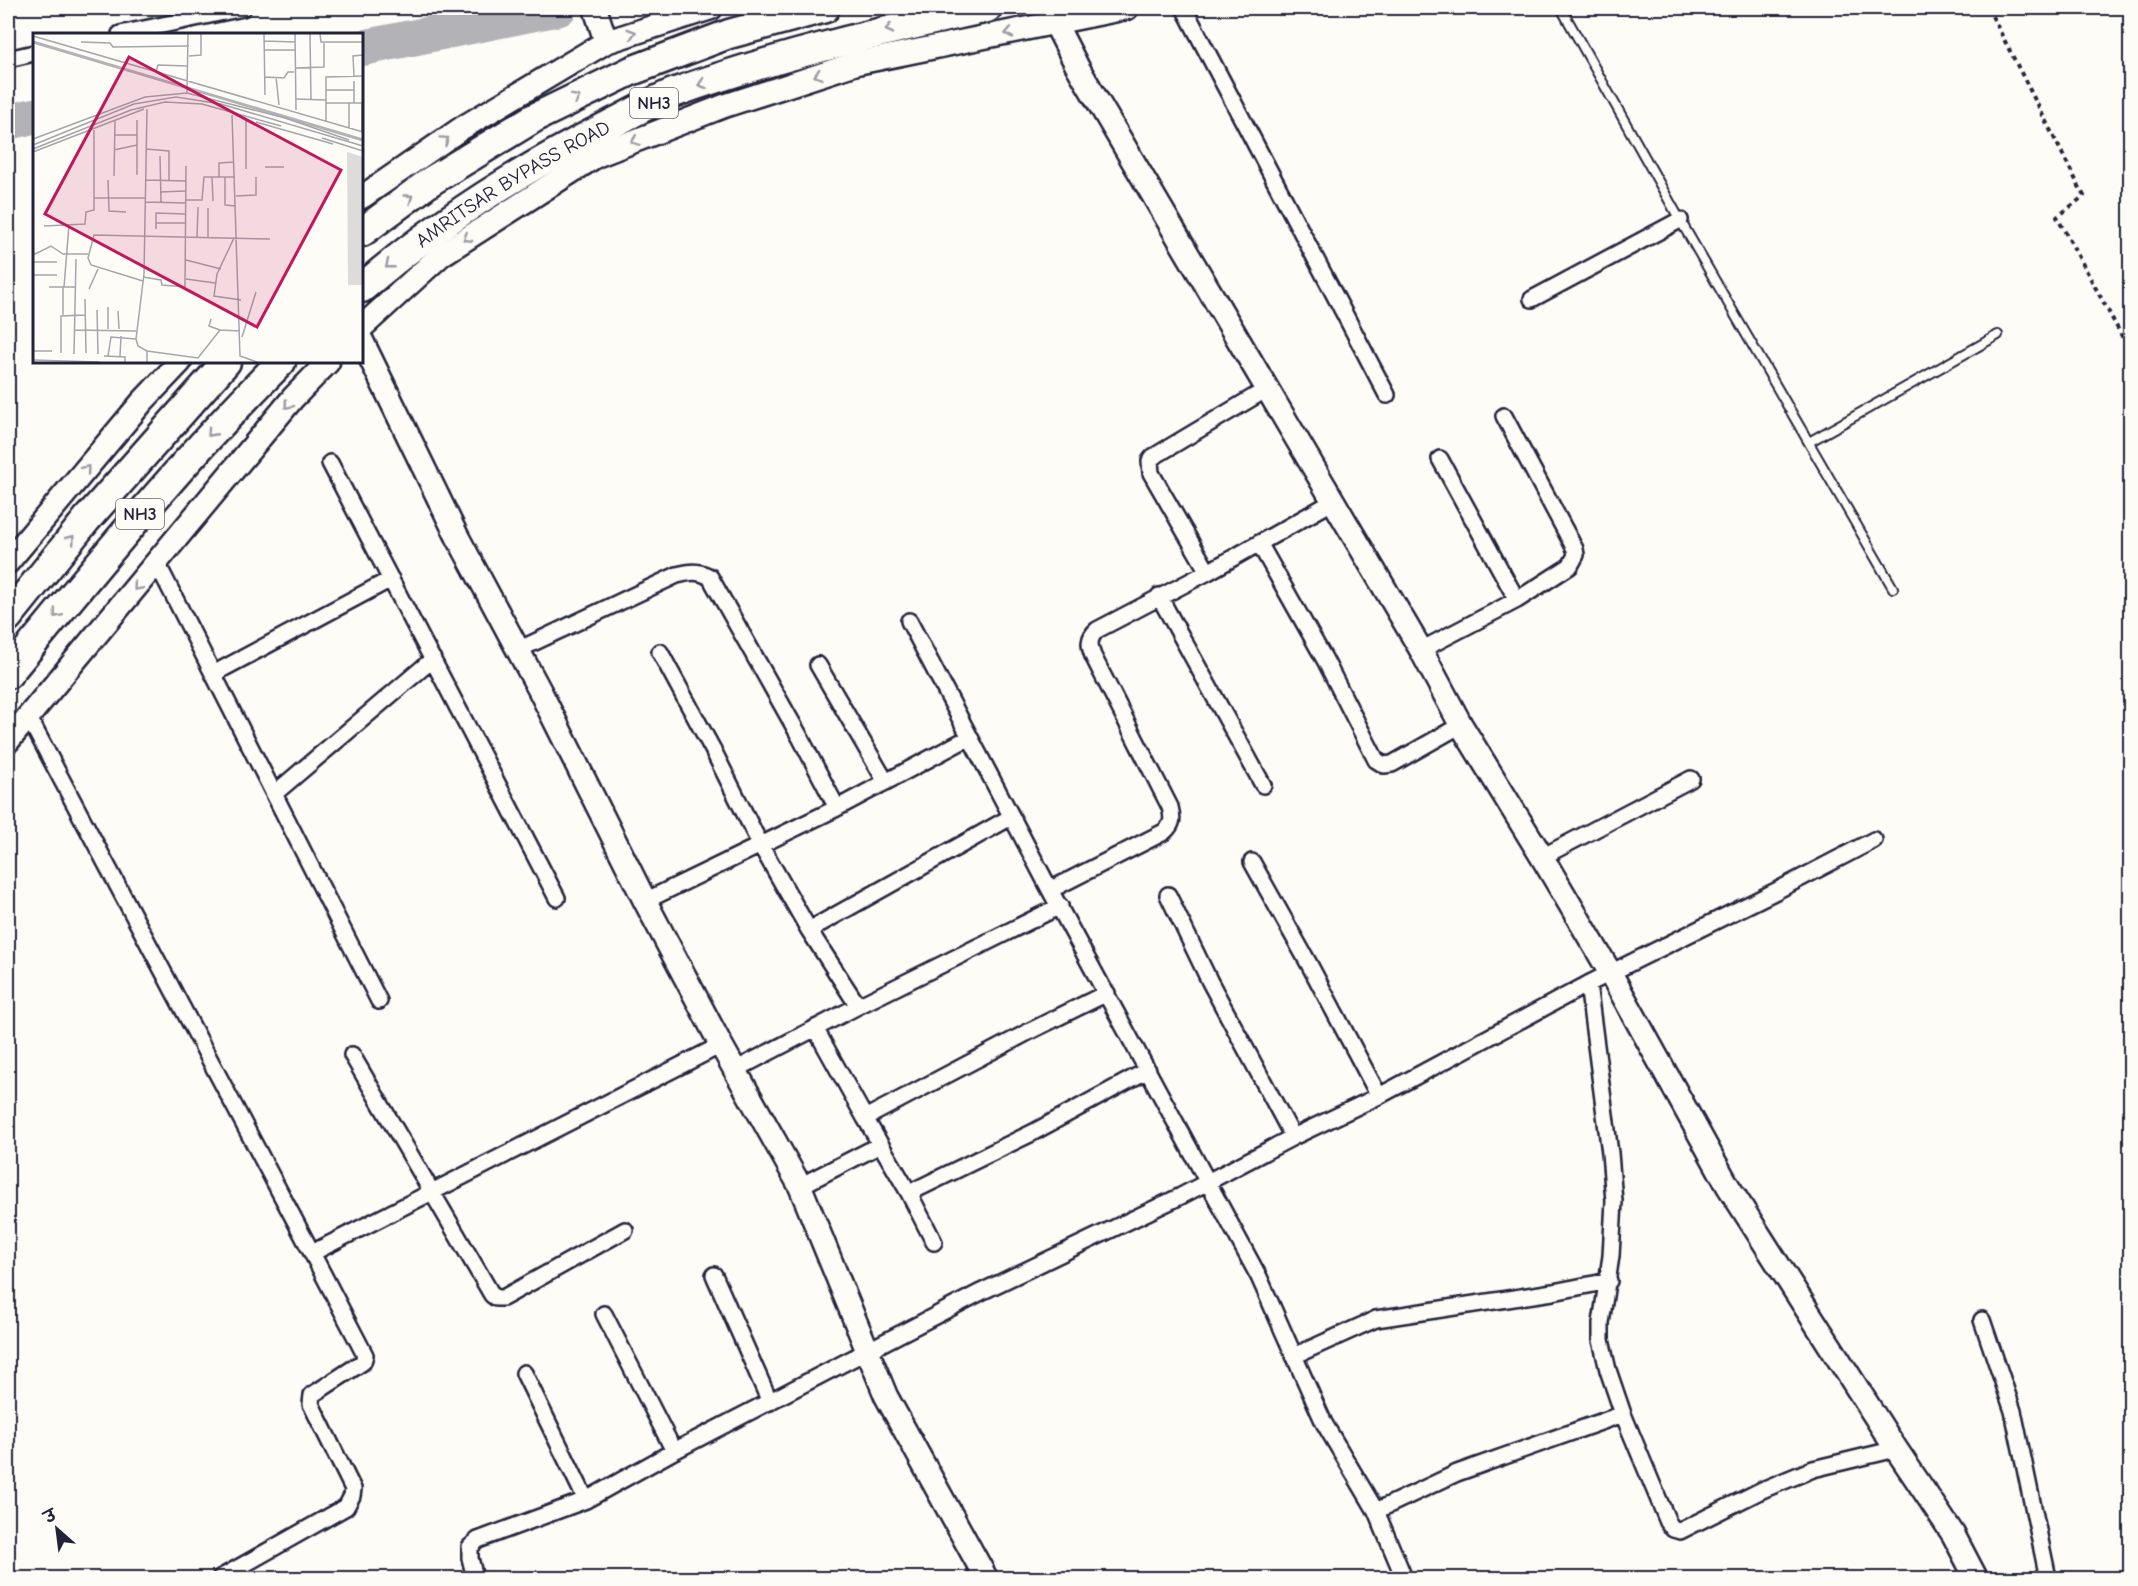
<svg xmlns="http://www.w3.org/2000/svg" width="2138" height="1586" viewBox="0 0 2138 1586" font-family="'Comic Neue','Playpen Sans Deva',sans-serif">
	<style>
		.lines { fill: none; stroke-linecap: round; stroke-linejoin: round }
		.river { stroke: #b2b2b7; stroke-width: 36 }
		.lane-casing { stroke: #22223b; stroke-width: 12 }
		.street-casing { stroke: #22223b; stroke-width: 20 }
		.secondary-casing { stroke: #22223b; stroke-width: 27 }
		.highway-casing { stroke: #22223b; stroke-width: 33 }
		.path { stroke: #22223b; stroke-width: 4; stroke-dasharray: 4.5 4.5; stroke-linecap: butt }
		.lane { stroke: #fdfcf7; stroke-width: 8 }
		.street { stroke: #fdfcf7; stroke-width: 15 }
		.secondary { stroke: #fdfcf7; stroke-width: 22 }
		.highway { stroke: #fdfcf7; stroke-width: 28 }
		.oneway { stroke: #9a9aa2 }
		.labels { text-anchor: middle; stroke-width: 5; stroke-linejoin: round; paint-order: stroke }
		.shield { fill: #fdfcf7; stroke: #646373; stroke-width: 1.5 }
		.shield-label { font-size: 18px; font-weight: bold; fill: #22223b }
		.street-label { font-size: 20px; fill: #22223b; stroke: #fdfcf7 }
		.inset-river { fill: none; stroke: #b2b2b7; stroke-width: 3 }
		.inset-road { fill: none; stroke: #a5a5ac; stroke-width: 1.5 }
		.view { fill: #c2185b; fill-opacity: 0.15; stroke: #c2185b; stroke-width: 3 }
		.inset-edge { fill: none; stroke: #22223b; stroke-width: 3 }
	</style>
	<rect width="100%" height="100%" fill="#fdfcf7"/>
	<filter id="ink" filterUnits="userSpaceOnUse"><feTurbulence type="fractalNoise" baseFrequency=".0167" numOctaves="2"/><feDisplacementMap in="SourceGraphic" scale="12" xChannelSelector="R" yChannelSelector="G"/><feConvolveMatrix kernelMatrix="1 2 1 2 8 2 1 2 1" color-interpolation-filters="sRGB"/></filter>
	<g filter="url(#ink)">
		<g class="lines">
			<path class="river" d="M362 48 559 8
				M8 122 34 116"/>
			<g class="lane-casing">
				<path id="lane" d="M1561 8 1680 220 1893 588
					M1809 442 1998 335"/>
			</g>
			<g class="street-casing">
				<path id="street" d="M1184 8 1387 395
					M120 34 243 8
					M8 59 34 53
					M1532 299 1680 220
					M1440 459 1517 600
					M330 463 557 898
					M1259 543 1325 660 1376 760 1384 765 1392 764 1461 725
					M157 563 379 1001
					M1208 572 1151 473 1150 461 1153 457 1267 389
					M1159 596 1263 785
					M909 621 1050 890 1259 1277 1324 1423 1376 1511 1402 1573V1578
					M518 650 677 575C689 572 698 570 710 577L800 737 837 808
					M1421 650 1517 600 1570 566 1576 555 1575 549 1504 416
					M660 652 713 750 760 844 809 930 858 1006
					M818 665 886 782
					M213 674 391 579
					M29 718 312 1253 721 1045
					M274 794 433 659
					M1542 857 1691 779
					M1252 862 1309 964 1379 1096
					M1050 890 1164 832C1173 824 1173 819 1170 807L1093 656C1089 646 1088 638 1097 630L1208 572 1334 501
					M1168 895 1210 982 1293 1137
					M645 901 837 808 970 737
					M809 930 1011 817
					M1588 984 1610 1153 1614 1201 1611 1256 1601 1323V1340L1608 1370 1623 1414 1668 1522 1673 1529 1680 1531 1762 1490 1813 1469 1896 1449
					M815 1028 865 1118
					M352 1055 492 1295 496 1298H503L625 1230
					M735 1070 858 1006 1060 906
					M800 1186 880 1145
					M909 1193 1032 1133 1148 1070
					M934 1242 909 1193 865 1118 1032 1030 1107 993
					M714 1275 770 1402
					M604 1314 674 1451
					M1982 1320 2013 1411 2048 1578
					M1294 1356 1376 1319 1553 1292 1609 1281
					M524 1373 586 1500
					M1376 1511 1457 1473 1623 1414
					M220 1578 346 1507 352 1496 353 1489 311 1404 312 1395 363 1362 365 1355 312 1253
					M475 1578 470 1558V1547L478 1540 586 1500 674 1451 981 1292 1181 1196 1293 1137 1379 1096 1588 984 1776 891 1874 840"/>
			</g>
			<g class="secondary-casing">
				<path id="secondary" d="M595 8 606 42
					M1055 23 1077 66 1421 650 1461 725 1542 857 1611 974 1728 1186 1896 1449 1953 1534 1976 1578
					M362 197 462 128 606 42 711 8
					M362 327 441 255 596 156 724 106 857 63 1127 8
					M362 341 457 536 540 691 645 901 721 1045 800 1186 886 1396 986 1578
					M8 562 142 402 180 362
					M8 741 293 398 328 362"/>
			</g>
			<g class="highway-casing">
				<g id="highway">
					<path d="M362 232 431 181 534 118 631 71 729 34 825 8"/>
					<path id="s1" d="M362 288C436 223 522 169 611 124 632 114 654 100 676 92 777 56 882 31 987 8"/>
					<path d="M8 617 87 519 226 362"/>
					<path d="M8 674C96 567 183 459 281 362"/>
				</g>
			</g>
			<path class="path" d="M1988 8 2084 196 2057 217 2130 351"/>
			<use href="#lane" class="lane"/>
			<use href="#street" class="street"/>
			<use href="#secondary" class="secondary"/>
			<use href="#highway" class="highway"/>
		</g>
		<defs><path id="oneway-chevron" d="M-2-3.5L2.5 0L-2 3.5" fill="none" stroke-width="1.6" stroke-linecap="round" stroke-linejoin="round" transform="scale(1.5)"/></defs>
		<g class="oneway">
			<use href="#oneway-chevron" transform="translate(889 29) rotate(167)"/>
			<use href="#oneway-chevron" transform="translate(632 33) rotate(-18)"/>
			<use href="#oneway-chevron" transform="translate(1009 33) rotate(169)"/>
			<use href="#oneway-chevron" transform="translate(818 75) rotate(162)"/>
			<use href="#oneway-chevron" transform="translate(702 84) rotate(162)"/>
			<use href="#oneway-chevron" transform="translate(576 98) rotate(-26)"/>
			<use href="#oneway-chevron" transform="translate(445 140) rotate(-34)"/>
			<use href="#oneway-chevron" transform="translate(635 141) rotate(159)"/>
			<use href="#oneway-chevron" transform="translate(409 198) rotate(-36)"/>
			<use href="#oneway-chevron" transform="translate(467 238) rotate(148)"/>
			<use href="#oneway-chevron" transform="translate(389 265) rotate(142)"/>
			<use href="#oneway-chevron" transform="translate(288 405) rotate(130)"/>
			<use href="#oneway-chevron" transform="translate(211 433) rotate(132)"/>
			<use href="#oneway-chevron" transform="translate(86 469) rotate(-50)"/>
			<use href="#oneway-chevron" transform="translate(71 539) rotate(-51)"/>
			<use href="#oneway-chevron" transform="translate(137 587) rotate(130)"/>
			<use href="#oneway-chevron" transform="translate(57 614) rotate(130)"/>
		</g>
	</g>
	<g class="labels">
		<g class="shield">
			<rect x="630" y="88" width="48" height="30" rx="4.5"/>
			<rect x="116" y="499" width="48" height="30" rx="4.5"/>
		</g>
		<g class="shield-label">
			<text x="654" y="109">NH3</text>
			<text x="140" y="520">NH3</text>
		</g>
		<g class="street-label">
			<text dy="7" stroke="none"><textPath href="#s1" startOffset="184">AMRITSAR BYPASS ROAD</textPath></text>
		</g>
	</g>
	<g transform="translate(33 33)">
		<rect width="330" height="330" fill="#fdfcf7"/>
		<path d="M314 119 330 124V252H315Z" fill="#dddcdb"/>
		<path class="inset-river" d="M0 9 330 107"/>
		<path class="inset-road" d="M231 1 232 62M262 1 263 77M277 1 278 67M287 1 288 9H330M0 3 330 99M231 8 262 9M48 9 77 10 80 14 156 13M231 17H262M156 23 168 22V1M262 35 291 34V10M123 38 125 32 155 33M321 43 320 23 330 22M232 44 251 45 255 39H261M243 44 246 72M293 57H321M154 60 155 1M262 66 293 67M293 70H329V98M321 70V48M114 76 111 241 103 306 105 313 114 318V329M199 82 207 323 224 329M293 88V44L330 43M223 89 300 111M316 95V70M61 97V165H112M82 102H104M289 105 330 118M0 106 112 64 154 60 252 85 316 107M0 112 101 71 143 64 188 71 330 113M0 116 98 77 132 69 169 71 248 93M113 116 136 118V148M81 117 104 112M0 119 111 76M127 123 128 169M232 134H251M213 136V86M104 142V87M81 143 82 88M179 144 180 168M186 144V130L201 129M192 144V172L203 173M75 147 76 178 93 179M112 147 153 148M127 159 152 158M203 163 223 162V144M153 167H169L171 144H202M112 169 153 170M175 175V205M123 190H153M11 193 52 191 53 179 61 177V165M123 196V180L153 181M164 205 165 174M201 205 184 241 181 263 208 267M0 222 18 213 30 221H55M153 227 188 236M0 229H24M0 242H24M110 244 128 247 129 252 152 254 153 133M153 246 182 250M110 248 58 232 55 225 61 202 237 206M16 254H42M30 254V282M31 254 36 192M56 256 65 236M52 266 53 320M75 274V296M64 277 65 321M85 278 86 296M178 286 176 293 187 297M41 297 103 298M209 304 223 259M0 318H19M114 318 165 325 187 297 207 298M28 320V283L52 282M41 321 43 226M71 323 92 324V329M75 323 78 304 103 306M87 323 88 303M0 327 66 329"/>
		<path class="view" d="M96 24 308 137 224 294 12 181Z"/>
		<rect width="330" height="330" class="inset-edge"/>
	</g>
	<rect width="2138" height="1586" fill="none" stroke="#fdfcf7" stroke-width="30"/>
	<rect x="15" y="15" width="2108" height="1556" fill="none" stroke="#22223b" stroke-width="2" filter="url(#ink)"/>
	<g transform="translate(57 1529) rotate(332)" stroke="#fdfcf7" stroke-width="4.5" paint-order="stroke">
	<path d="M0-4.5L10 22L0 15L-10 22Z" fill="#22223b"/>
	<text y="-9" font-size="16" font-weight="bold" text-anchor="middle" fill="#22223b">उ</text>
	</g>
</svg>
